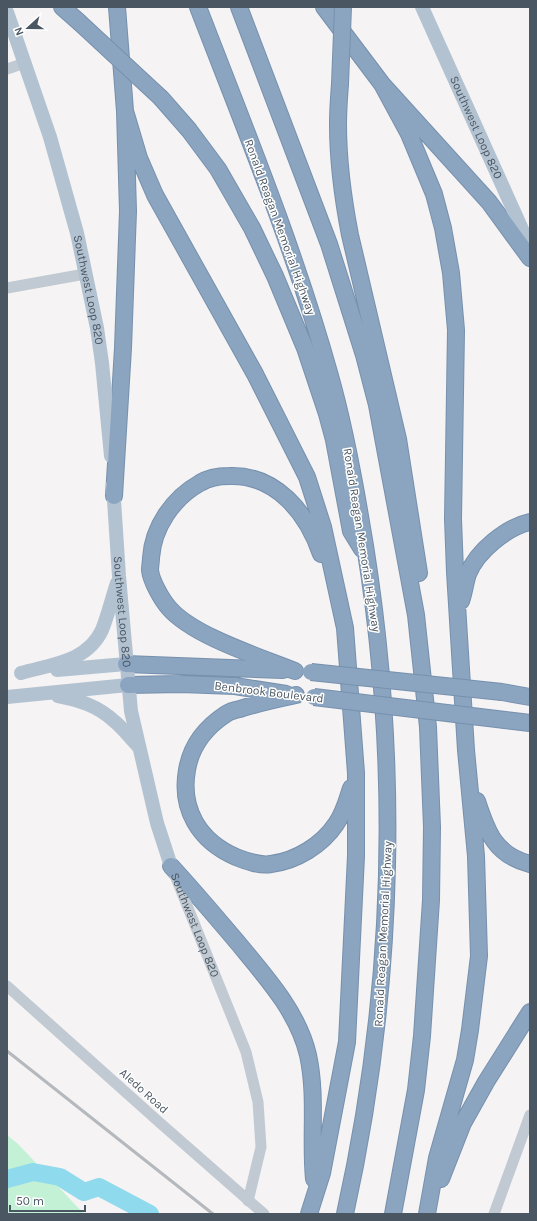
<svg xmlns="http://www.w3.org/2000/svg" width="537" height="1221" viewBox="0 0 537 1221" font-family="Karla,sans-serif">
	<style>
		.green { fill: #c3f1d5 }
		.lines { fill: none; stroke-linecap: round; stroke-linejoin: round }
		.river { stroke: #90daee; stroke-width: 18 }
		.highway-casing { stroke: #7690ad; stroke-width: 18 }
		.minor { stroke: #c1cad2; stroke-width: 11 }
		.major { stroke: #b3c2d1; stroke-width: 14 }
		.highway { stroke: #8ba5c1; stroke-width: 16 }
		.rail { stroke: #b5b8bd; stroke-width: 3 }
		.highway-bridge-casing { stroke: #7690ad; stroke-width: 18; stroke-linecap: butt }
		.highway-bridge { stroke: #8ba5c1; stroke-width: 16 }
		.labels { text-anchor: middle; stroke-width: 3; stroke-linejoin: round; paint-order: stroke }
		.street-label { font-size: 12px; fill: #4a5661; stroke: #fff }
	</style>
	<rect width="100%" height="100%" fill="#f5f3f3"/>
	<path class="green" d="M7 1135 18 1144 84 1214H7Z"/>
	<g class="lines">
		<path class="river" d="M7 1179 33 1172 60 1177 84 1192 99 1187 150 1214"/>
		<g class="highway-casing">
			<path id="highway" d="M62 7 79 22
				M198 7C245 129 295 250 330 376 343 422 352 469 360 516 401 748 396 984 345 1214
				M239 7 329 244 364 355 377 405 416 615 428 727 432 827 431 900 422 1036 416 1090 393 1214
				M324 7 382 84 489 202 530 258
				M340 84C339 97 338 111 338 124 338 161 343 199 350 235L398 439 419 573
				M382 84 409 134 434 194 443 228 451 273 456 330 453 519 455 572 466 750 476 856 479 956 470 1030 465 1060 437 1158 427 1214
				M161 98 189 130 218 169 252 228 275 276 305 348 327 414 334 440 351 531 362 549
				M125 111 139 158 155 195 255 374 307 477 323 527 345 628 356 773V856L347 1042 322 1173 309 1214
				M114 496 123 348 128 211 125 111 117 7
				M461 601C464 593 465 583 468 574 477 551 507 527 530 522
				M126 664 283 670
				M295 671C260 657 193 636 169 608 162 600 151 581 150 570 150 566 151 562 151 558 153 527 173 498 200 483 208 478 220 476 229 476 276 474 307 513 321 554
				M128 685 181 684 235 686 286 694
				M502 692 530 697
				M296 695C277 699 258 703 240 709 235 710 230 711 226 714 206 727 191 746 187 770 180 809 199 841 236 857 246 861 259 866 271 864 296 861 322 845 336 824 344 813 347 800 351 788
				M505 720 530 723
				M477 801C487 832 495 855 530 864
				M171 866C194 891 216 917 238 943 266 977 298 1012 308 1055 317 1096 310 1138 314 1179
				M441 1179 463 1123 486 1082 530 1012"/>
		</g>
		<g class="minor">
			<path d="M7 69 25 63"/>
			<path d="M7 288 85 274"/>
			<path id="s1" d="M174 873 246 1052 258 1102 261 1147 248 1201"/>
			<path d="M7 986 159 1122 264 1214"/>
			<path d="M494 1214 530 1115"/>
		</g>
		<g class="major">
			<path id="s2" d="M422 7 530 247"/>
			<path id="s3" d="M7 12 50 137 77 233 97 328 102 363 111 456"/>
			<path id="s4" d="M113 485 119 576 131 711 157 823 171 866"/>
			<path d="M57 670 126 664"/>
			<path d="M21 673C52 664 87 662 102 630 108 615 112 598 117 583"/>
			<path d="M58 696C79 700 98 706 114 721 123 728 130 738 138 746"/>
			<path d="M7 697 128 685"/>
		</g>
		<use href="#highway" class="highway"/>
		<path class="rail" d="M7 1051 213 1214"/>
		<g class="highway-bridge-casing">
			<path id="highway-bridge" d="M79 22 161 98
				M340 84 343 7
				M311 672 502 692
				M314 697 505 720"/>
		</g>
		<use href="#highway-bridge" class="highway-bridge"/>
	</g>
	<g class="labels">
		<g class="street-label">
			<text dy="4" stroke="none"><textPath href="#s2" startOffset="132">Southwest Loop 820</textPath></text>
			<text transform="translate(280 227) rotate(70)" y="4">Ronald Reagan Memorial Highway</text>
			<text dy="4" stroke="none"><textPath href="#s3" startOffset="290">Southwest Loop 820</textPath></text>
			<text transform="translate(362 540) rotate(81)" y="4">Ronald Reagan Memorial Highway</text>
			<text dy="4" stroke="none"><textPath href="#s4" startOffset="127">Southwest Loop 820</textPath></text>
			<text transform="translate(269 692) rotate(7)" y="4">Benbrook Boulevard</text>
			<text dy="4" stroke="none"><textPath href="#s1" startOffset="56">Southwest Loop 820</textPath></text>
			<text transform="translate(383 934) rotate(-87)" y="4">Ronald Reagan Memorial Highway</text>
			<text transform="translate(144 1091) rotate(42)" y="4">Aledo Road</text>
		</g>
	</g>
	<rect width="537" height="1221" fill="none" stroke="#4a5661" stroke-width="16"/>
	<g transform="translate(28 28) rotate(249)" stroke="#ffffff" stroke-width="3" paint-order="stroke">
	<path d="M0-3L7 15L0 10L-7 15Z" fill="#4a5661"/>
	<text y="-6" font-size="11" font-weight="bold" text-anchor="middle" fill="#4a5661">N</text>
	</g>
	<path d="M10 1205v6h75v-6" fill="none" stroke="#4a5661" stroke-width="2"/>
	<text x="16" y="1205" font-size="12" fill="#4a5661" stroke="#ffffff" stroke-width="3" paint-order="stroke">50 m</text>
</svg>
